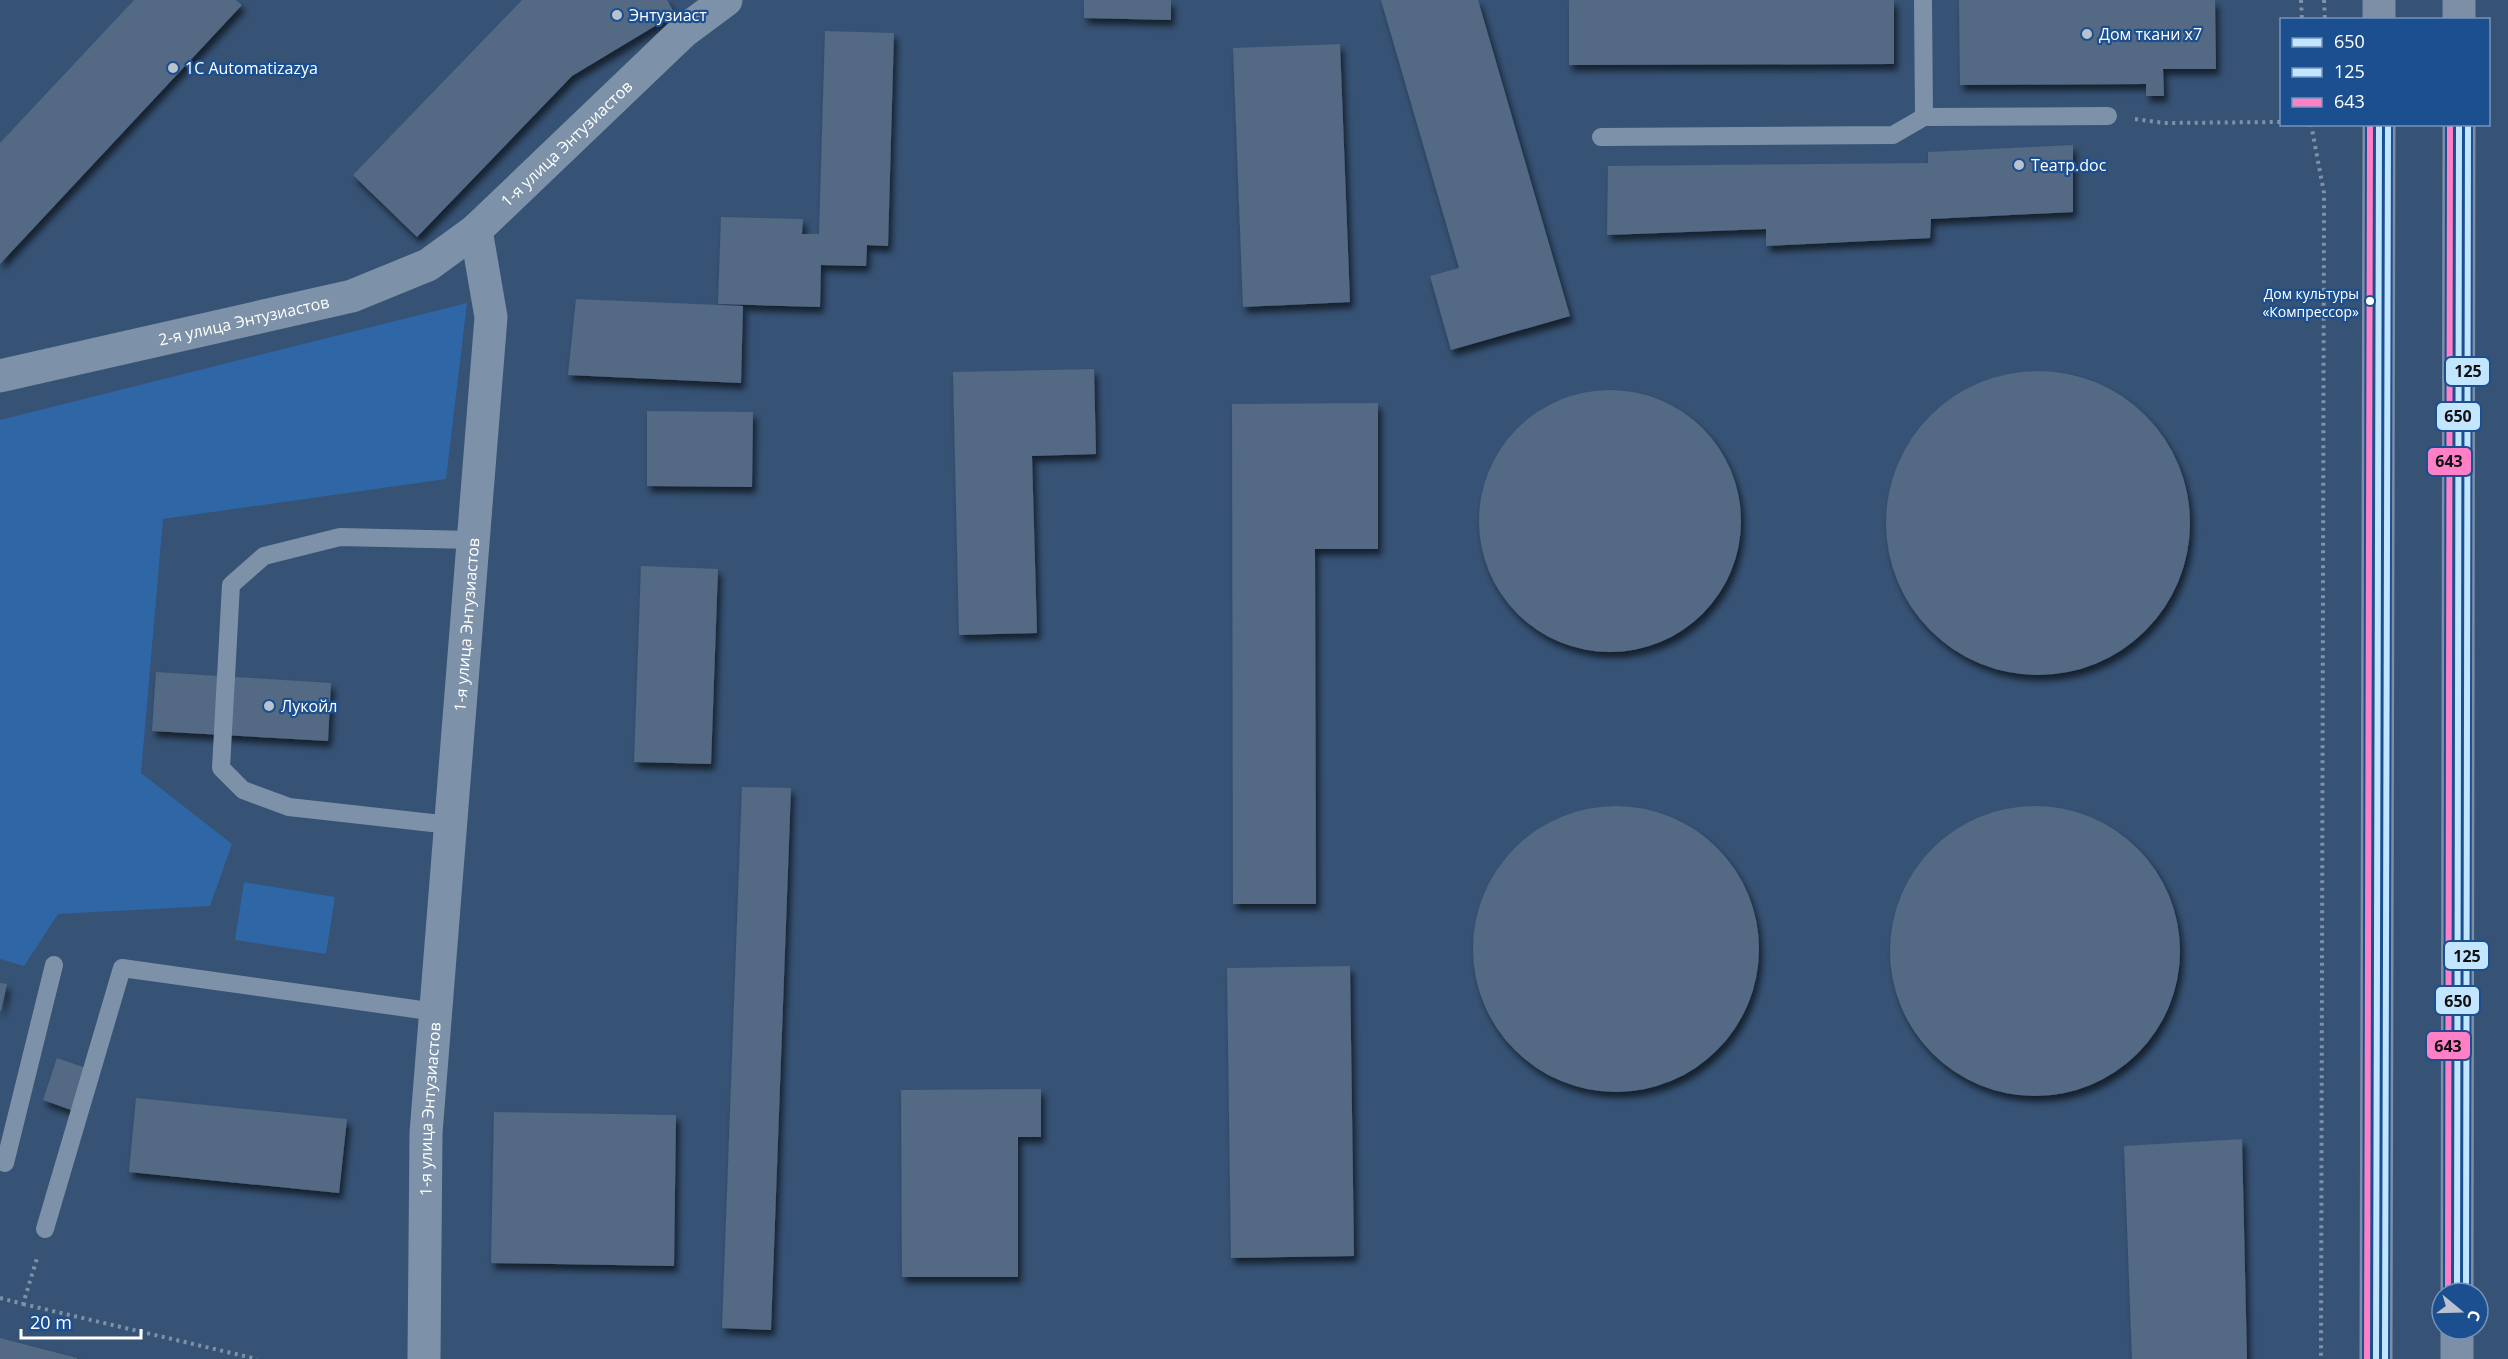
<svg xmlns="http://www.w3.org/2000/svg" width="2508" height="1359" viewBox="0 0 2508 1359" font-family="'Open Sans',sans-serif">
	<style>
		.green { fill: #2f66a5 }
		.building { fill: #526984; filter: url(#shadow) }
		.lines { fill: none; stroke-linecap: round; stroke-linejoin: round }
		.path { stroke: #7d92a8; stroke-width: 4; stroke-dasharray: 3 4.5; stroke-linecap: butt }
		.lane { stroke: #7d92a8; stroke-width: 18 }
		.street { stroke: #7d92a8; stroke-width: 33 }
		.primary { stroke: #7d8ea7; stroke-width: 33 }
		.bus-1-casing { stroke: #1b4f8f; stroke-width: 10 }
		.bus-2-casing { stroke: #1b4f8f; stroke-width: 10 }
		.bus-3-casing { stroke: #1b4f8f; stroke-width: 10 }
		.bus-1 { stroke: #c2e6ff; stroke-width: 6 }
		.bus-2 { stroke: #c2e6ff; stroke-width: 6 }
		.bus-3 { stroke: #ff80c6; stroke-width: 6 }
		.poi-dot { fill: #b9c2ce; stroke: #1b4f8f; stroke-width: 2 }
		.bus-dot { fill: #fff; stroke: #1b4f8f; stroke-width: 2 }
		.labels { text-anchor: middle; stroke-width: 4.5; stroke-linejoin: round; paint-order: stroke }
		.bus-label { font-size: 14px; fill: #fff; stroke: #1b4f8f; text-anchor: end }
		.poi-label { font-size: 16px; fill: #fff; stroke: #1b4f8f; text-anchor: start }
		.street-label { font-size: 16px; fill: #fff; stroke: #1b4f8f }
		.line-badge { stroke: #1b4f8f; stroke-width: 2 }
		.pale-badge-label { font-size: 16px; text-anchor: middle; font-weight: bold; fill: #111 }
	</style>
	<defs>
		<filter id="shadow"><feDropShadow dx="3.5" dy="6" stdDeviation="3" flood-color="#0009"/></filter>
	</defs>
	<rect width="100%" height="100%" fill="#365274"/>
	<path class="green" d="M467 303 446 479 163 519 141 773 232 844 210 906 58 914 24 966 0 959V420Z
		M244 882 335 897 326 954 235 940Z"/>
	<path class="building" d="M134 0H236L242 5 0 264V143Z
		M522 0H667L675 14 572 76 417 237 353 175Z
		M1084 0H1171V20L1084 18Z
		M1381 0H1478L1570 316 1451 350 1430 276 1459 268Z
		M1569 0H1894V64L1569 65Z
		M1959 0H2215L2216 69H2163L2164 96H2146V84L1960 85Z
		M825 31 894 33 888 246 867 245 866 266 821 265 820 307 718 304 721 217 803 219 802 234H819Z
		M1340 44 1350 302 1243 307 1233 48Z
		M2073 145V212L1931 219 1930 238 1766 246V229L1607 235 1608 166 1928 163V152Z
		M576 299 743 306 741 383 568 375Z
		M1094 369 1096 454 1032 456 1037 633 959 635 953 372Z
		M1886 523a152 152 0 1 1 304 0a152 152 0 1 1-304 0Z
		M1479 521a131 131 0 1 1 262 0a131 131 0 1 1-262 0Z
		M1378 403V549H1315L1316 904H1233L1232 404Z
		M647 411 753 412 752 487 647 486Z
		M641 566 718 569 711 764 634 762Z
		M156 672 331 683 328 741 152 731Z
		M742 787 791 788 771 1330 722 1328Z
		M1890 951a145 145 0 1 1 290 0a145 145 0 1 1-290 0Z
		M1473 949a143 143 0 1 1 286 0a143 143 0 1 1-286 0Z
		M1350 966 1354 1256 1231 1258 1227 968Z
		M0 983 7 984 1 1011H0Z
		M57 1058 86 1068 71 1110 43 1100Z
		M1041 1089V1137H1018V1277H902L901 1090Z
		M136 1098 347 1119 339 1193 129 1172Z
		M494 1112 676 1115 674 1266 491 1263Z
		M2242 1139 2247 1359H2132L2124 1146Z
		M0 1338 77 1358V1359H0Z"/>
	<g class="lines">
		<path class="path" d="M2301 0 2302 20
			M2324 0 2325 20
			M2135 119 2164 123 2282 122
			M2311 124 2324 193 2321 1359
			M0 1298 23 1304 38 1255
			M23 1304 257 1359"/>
		<path class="lane" d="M1924 117 2108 116
			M1601 137 1893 135 1924 117 1923 0
			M450 825 289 807 243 790 221 768 231 585 264 556 340 537 473 540
			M0 1161 5 1163 54 965
			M45 1229 122 968 436 1012"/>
		<g class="street">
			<path id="s1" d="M0 376 352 296 428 265 476 230"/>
			<path id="s2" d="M424 1359 426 1133 491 317 476 230 683 32 726 0"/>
		</g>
		<path class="primary" d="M2379 20V0
			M2459 20V0
			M2457 1293 2459 124
			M2376 1359 2379 124
			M2457 1359V1329"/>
		<g class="bus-1-casing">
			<path id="bus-1" d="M2457 1293 2459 124
				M2376 1359 2379 124"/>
		</g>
		<g class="bus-2-casing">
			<path id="bus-2" d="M2466 1293 2468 124
				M2385 1359 2388 124"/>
		</g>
		<g class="bus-3-casing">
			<path id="bus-3" d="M2448 1293 2450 124
				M2367 1359 2370 124"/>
		</g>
		<use href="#bus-1" class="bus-1"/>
		<use href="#bus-2" class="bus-2"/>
		<use href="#bus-3" class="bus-3"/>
	</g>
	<g class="poi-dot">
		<circle cx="617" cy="15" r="6"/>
		<circle cx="2087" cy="34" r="6"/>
		<circle cx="173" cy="68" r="6"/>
		<circle cx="2019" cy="165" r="6"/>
		<circle cx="269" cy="706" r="6"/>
	</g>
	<circle class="bus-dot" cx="2370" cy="301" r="5"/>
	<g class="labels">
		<g class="bus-label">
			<text x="2359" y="299">Дом культуры<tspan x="2359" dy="18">«Компрессор»</tspan></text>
		</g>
		<g class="poi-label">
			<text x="629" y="21">Энтузиаст</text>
			<text x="2099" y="40">Дом ткани x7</text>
			<text x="185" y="74">1C Automatizazya</text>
			<text x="2031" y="171">Театр.doc</text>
			<text x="281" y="712">Лукойл</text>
		</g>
		<g class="street-label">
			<text dy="6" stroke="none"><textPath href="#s2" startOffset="1258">1-я улица Энтузиастов</textPath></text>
			<text dy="6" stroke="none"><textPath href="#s1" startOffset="250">2-я улица Энтузиастов</textPath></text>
			<text dy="6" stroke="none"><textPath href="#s2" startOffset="736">1-я улица Энтузиастов</textPath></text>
			<text dy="6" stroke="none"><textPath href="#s2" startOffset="250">1-я улица Энтузиастов</textPath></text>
		</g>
	</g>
	<g class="line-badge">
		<rect x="2445" y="357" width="45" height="29" rx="6" fill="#c2e6ff"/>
		<rect x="2436" y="402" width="45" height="29" rx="6" fill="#c2e6ff"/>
		<rect x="2427" y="447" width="45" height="29" rx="6" fill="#ff80c6"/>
		<rect x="2444" y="941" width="45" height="29" rx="6" fill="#c2e6ff"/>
		<rect x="2435" y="986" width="45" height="29" rx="6" fill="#c2e6ff"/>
		<rect x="2426" y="1031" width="45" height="29" rx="6" fill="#ff80c6"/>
	</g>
	<g class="pale-badge-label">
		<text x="2468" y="377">125</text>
		<text x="2458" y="422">650</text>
		<text x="2449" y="467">643</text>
		<text x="2467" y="962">125</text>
		<text x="2458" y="1007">650</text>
		<text x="2448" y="1052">643</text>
	</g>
	<rect x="2280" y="18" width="210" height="108" fill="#1b4f8f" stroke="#7695bc" stroke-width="1.5"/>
	<rect x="2292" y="38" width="30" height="9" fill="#c2e6ff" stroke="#7695bc" stroke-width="1.5"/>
	<text x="2334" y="48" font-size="18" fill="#ffffff">650</text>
	<rect x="2292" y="68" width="30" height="9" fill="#c2e6ff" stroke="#7695bc" stroke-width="1.5"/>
	<text x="2334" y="78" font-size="18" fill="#ffffff">125</text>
	<rect x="2292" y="98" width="30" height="9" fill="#ff80c6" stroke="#7695bc" stroke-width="1.5"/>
	<text x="2334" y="108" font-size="18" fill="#ffffff">643</text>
	<g transform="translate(2460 1311) rotate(109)"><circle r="28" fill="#1b4f8f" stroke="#7695bc" stroke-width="1.5"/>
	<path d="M0-4.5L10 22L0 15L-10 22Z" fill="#b9c2ce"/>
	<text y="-9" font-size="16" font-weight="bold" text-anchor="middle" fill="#ffffff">С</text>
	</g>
	<path d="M21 1329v9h120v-9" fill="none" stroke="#ffffff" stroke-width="3"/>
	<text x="30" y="1329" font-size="18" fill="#ffffff" stroke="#1b4f8f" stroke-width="4.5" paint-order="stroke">20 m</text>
</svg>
